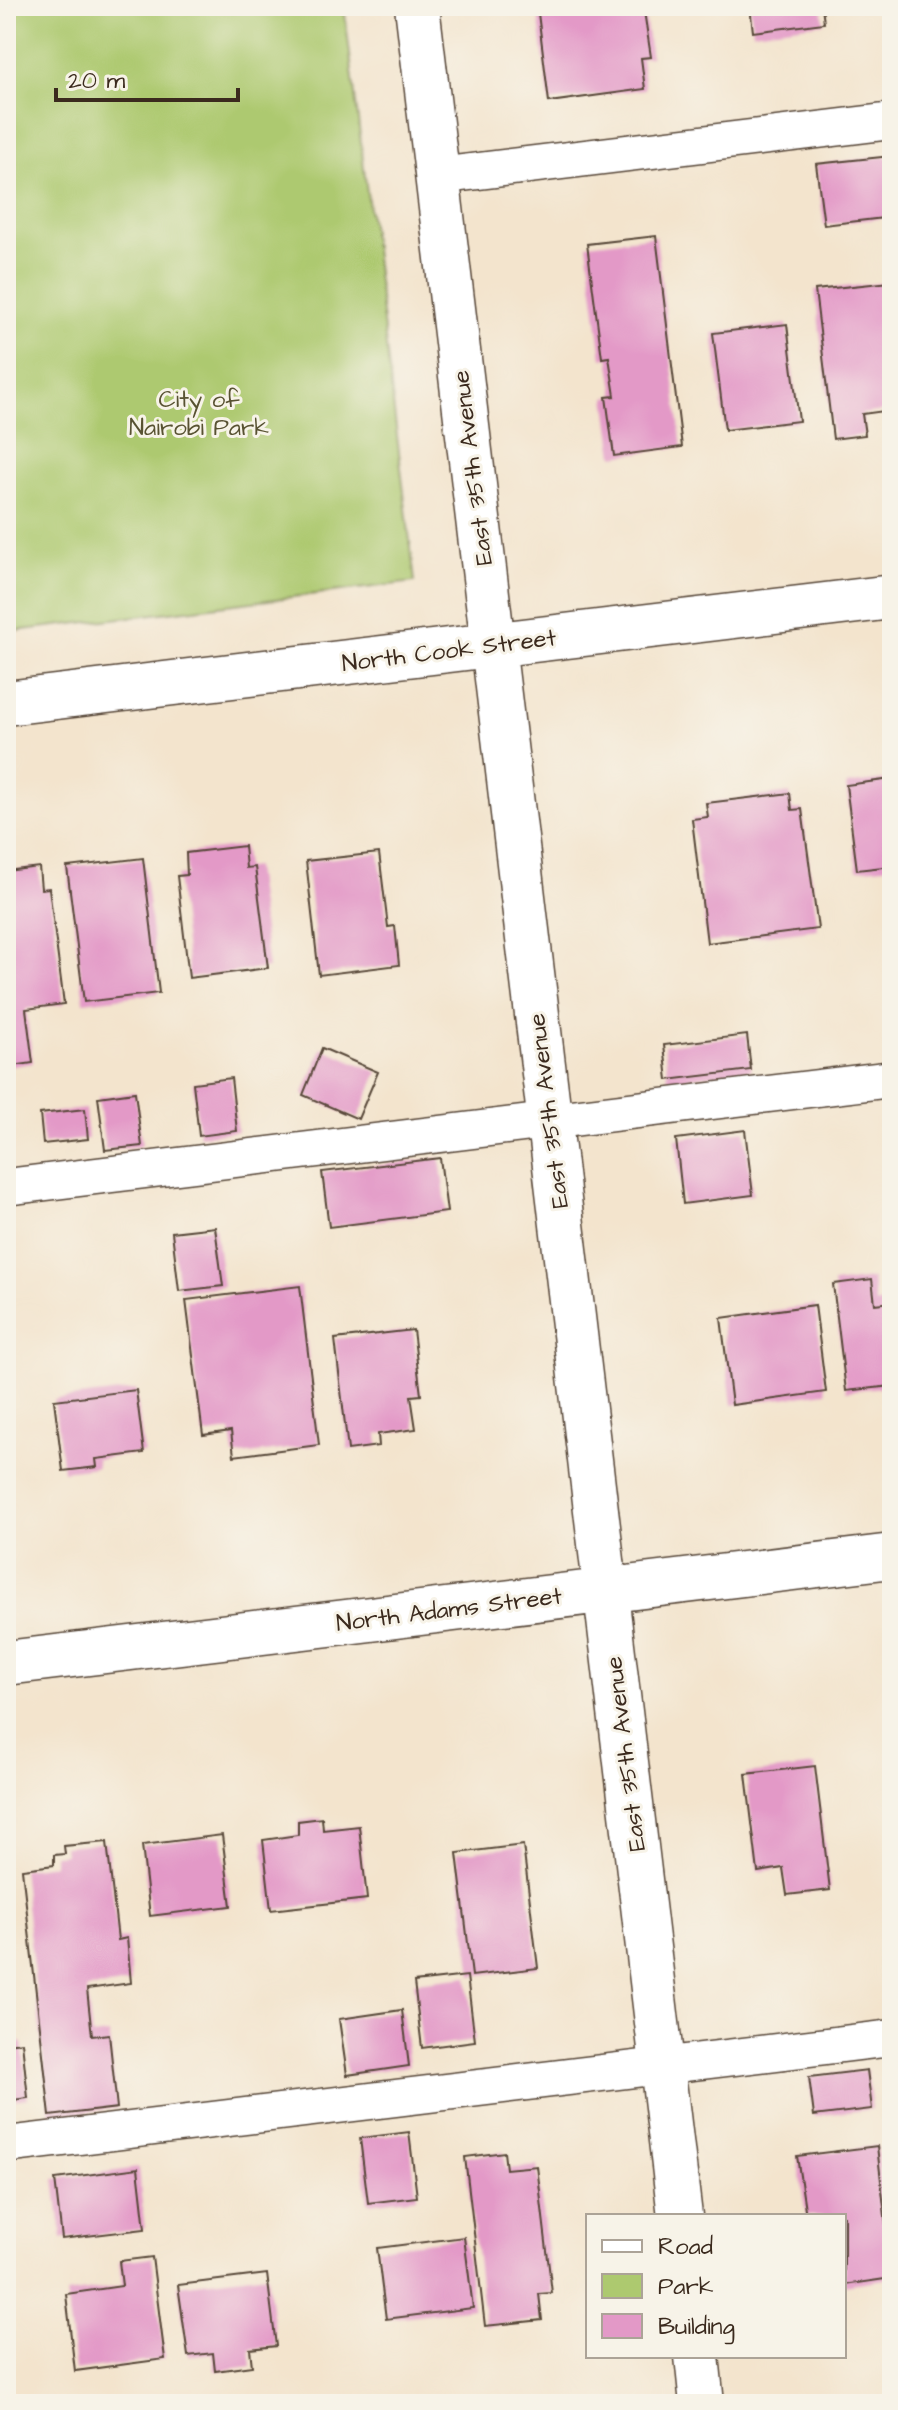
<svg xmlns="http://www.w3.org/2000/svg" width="898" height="2410" viewBox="0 0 898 2410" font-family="'Architects Daughter',sans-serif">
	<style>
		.green { fill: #adc96f; stroke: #747a46; stroke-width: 2 }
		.building { fill: #e399c7 }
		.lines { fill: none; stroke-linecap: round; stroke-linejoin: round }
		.service-casing { stroke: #574638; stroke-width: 39 }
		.minor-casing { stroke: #574638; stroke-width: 47 }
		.service { stroke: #fff; stroke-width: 36 }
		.minor { stroke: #fff; stroke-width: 44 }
		.labels { text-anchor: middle; stroke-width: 6; stroke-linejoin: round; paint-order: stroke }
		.park-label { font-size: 24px; fill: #585232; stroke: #f7f3e8 }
		.street-label { font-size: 24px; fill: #3b2a1e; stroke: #f7f3e8 }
	</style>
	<rect width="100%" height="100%" fill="#f7f3e8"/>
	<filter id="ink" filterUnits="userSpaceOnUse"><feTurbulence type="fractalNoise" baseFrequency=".0125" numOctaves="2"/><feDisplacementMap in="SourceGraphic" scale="16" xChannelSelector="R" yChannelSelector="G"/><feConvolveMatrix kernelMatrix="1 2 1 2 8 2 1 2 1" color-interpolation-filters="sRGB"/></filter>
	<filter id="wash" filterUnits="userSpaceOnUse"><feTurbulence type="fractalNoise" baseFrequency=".006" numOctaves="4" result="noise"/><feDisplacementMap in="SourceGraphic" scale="32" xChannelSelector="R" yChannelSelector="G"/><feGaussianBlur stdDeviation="1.8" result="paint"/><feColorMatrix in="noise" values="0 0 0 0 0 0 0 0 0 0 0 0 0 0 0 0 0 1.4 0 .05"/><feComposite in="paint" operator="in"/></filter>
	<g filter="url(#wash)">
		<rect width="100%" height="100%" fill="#f3e4cd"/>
		<path class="green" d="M6 6H344L415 582 6 632Z"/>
		<g id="blocks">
			<path class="building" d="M596 6H669L644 11 651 57 641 58 645 89 549 102 538 13Z
				M750 6H822L824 23 753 32Z
				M891 156 892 217 824 225 816 164Z
				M656 236 682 447 614 456 606 397 615 396 609 357 602 358 587 244Z
				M890 282 892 410 862 414 865 435 833 439 815 290Z
				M787 324 799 421 725 430 713 333Z
				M892 779V866L857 870 846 785Z
				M790 793 792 810 802 809 818 929 707 943 692 819 708 817 706 803Z
				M244 846 246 868 255 867 268 968 189 978 177 876 187 875 186 853Z
				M379 853 388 927 395 926 399 965 319 975 306 861Z
				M143 858 159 993 84 1002 67 867Z
				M39 867 41 889 49 888 64 1004 26 1009 33 1063 6 1067V871Z
				M747 1035 751 1070 668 1080 664 1045Z
				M322 1048 378 1072 358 1119 303 1095Z
				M231 1078 237 1131 199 1136 193 1083Z
				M135 1092 142 1146 105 1150 98 1097Z
				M85 1109 88 1139 43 1144 40 1114Z
				M745 1130 753 1195 683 1204 676 1139Z
				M440 1158 447 1212 329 1227 322 1172Z
				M215 1227 223 1286 179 1291 172 1232Z
				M872 1279 875 1304 892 1302V1386L846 1391 833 1284Z
				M300 1286 319 1445 234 1456 231 1431 203 1435 186 1300Z
				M815 1305 826 1392 732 1405 721 1318Z
				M413 1330 421 1395 411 1396 416 1429 378 1434 379 1446 348 1450 335 1339Z
				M136 1390 144 1453 96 1459 97 1467 63 1471 54 1400Z
				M815 1766 830 1890 787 1895 783 1868 758 1872 746 1774Z
				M322 1818 323 1830 359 1826 367 1899 271 1910 263 1840 298 1835V1821Z
				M222 1835 231 1906 150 1916 142 1845Z
				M107 1842 118 1940 127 1938 131 1983 87 1989 92 2036 109 2034 117 2108 50 2116 22 1869 54 1865V1855L65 1854 64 1846Z
				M523 1845 538 1968 472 1976 457 1853Z
				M467 1976 475 2041 422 2048 414 1982Z
				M402 2010 409 2066 347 2075 339 2019Z
				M22 2042 28 2098 6 2101V2044Z
				M867 2070 872 2109 814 2116 809 2077Z
				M409 2132 417 2197 368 2203 360 2138Z
				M877 2146 892 2278 844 2285V2216H806L797 2156Z
				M504 2152 506 2169 537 2166 552 2293 539 2294 542 2320 485 2326 465 2157Z
				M138 2168 145 2229 62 2239 55 2179Z
				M464 2237 473 2308 386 2319 377 2248Z
				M152 2257 165 2359 75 2371 66 2294 122 2286 119 2261Z
				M267 2274 276 2346 250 2349 252 2366 215 2371 213 2353 188 2356 178 2285Z"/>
		</g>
	</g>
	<g filter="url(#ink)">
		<use href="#blocks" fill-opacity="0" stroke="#574638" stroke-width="2"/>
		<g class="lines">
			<g class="service-casing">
				<path id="service" d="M437 176 892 121
					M6 1187 892 1079
					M6 2145 892 2038"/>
			</g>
			<g class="minor-casing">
				<path id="minor" d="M417 6 680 2216
					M6 703 892 597
					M6 1663 892 1556
					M697 2356 702 2404"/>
			</g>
			<use href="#service" class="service"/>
			<use href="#minor" class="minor"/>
		</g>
	</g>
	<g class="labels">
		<g class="park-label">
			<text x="199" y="407">City of<tspan x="199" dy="28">Nairobi Park</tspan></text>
		</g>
		<g class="street-label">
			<text transform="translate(472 468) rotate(-97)" y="8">East 35th Avenue</text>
			<text transform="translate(449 650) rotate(-7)" y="8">North Cook Street</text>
			<text transform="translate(548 1111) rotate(-97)" y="8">East 35th Avenue</text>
			<text transform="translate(449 1609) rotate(-7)" y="8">North Adams Street</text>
			<text transform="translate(625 1754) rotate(-97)" y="8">East 35th Avenue</text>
		</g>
	</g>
	<rect width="898" height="2410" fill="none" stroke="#f7f3e8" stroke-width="32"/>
	<rect x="586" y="2214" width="260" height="144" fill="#f7f3e8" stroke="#aca397" stroke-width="2"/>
	<rect x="602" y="2240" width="40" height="12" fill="#ffffff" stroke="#aca397" stroke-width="2"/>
	<text x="658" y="2254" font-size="24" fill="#3b2a1e">Road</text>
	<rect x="602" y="2274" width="40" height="24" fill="#adc96f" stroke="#aca397" stroke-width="2"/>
	<text x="658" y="2294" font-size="24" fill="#3b2a1e">Park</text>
	<rect x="602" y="2314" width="40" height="24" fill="#e399c7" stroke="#aca397" stroke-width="2"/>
	<text x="658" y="2334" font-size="24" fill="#3b2a1e">Building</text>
	<path d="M56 88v12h182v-12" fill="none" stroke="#3b2a1e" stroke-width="4"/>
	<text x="68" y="88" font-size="24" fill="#3b2a1e" stroke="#f7f3e8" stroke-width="6" paint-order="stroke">20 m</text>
</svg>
